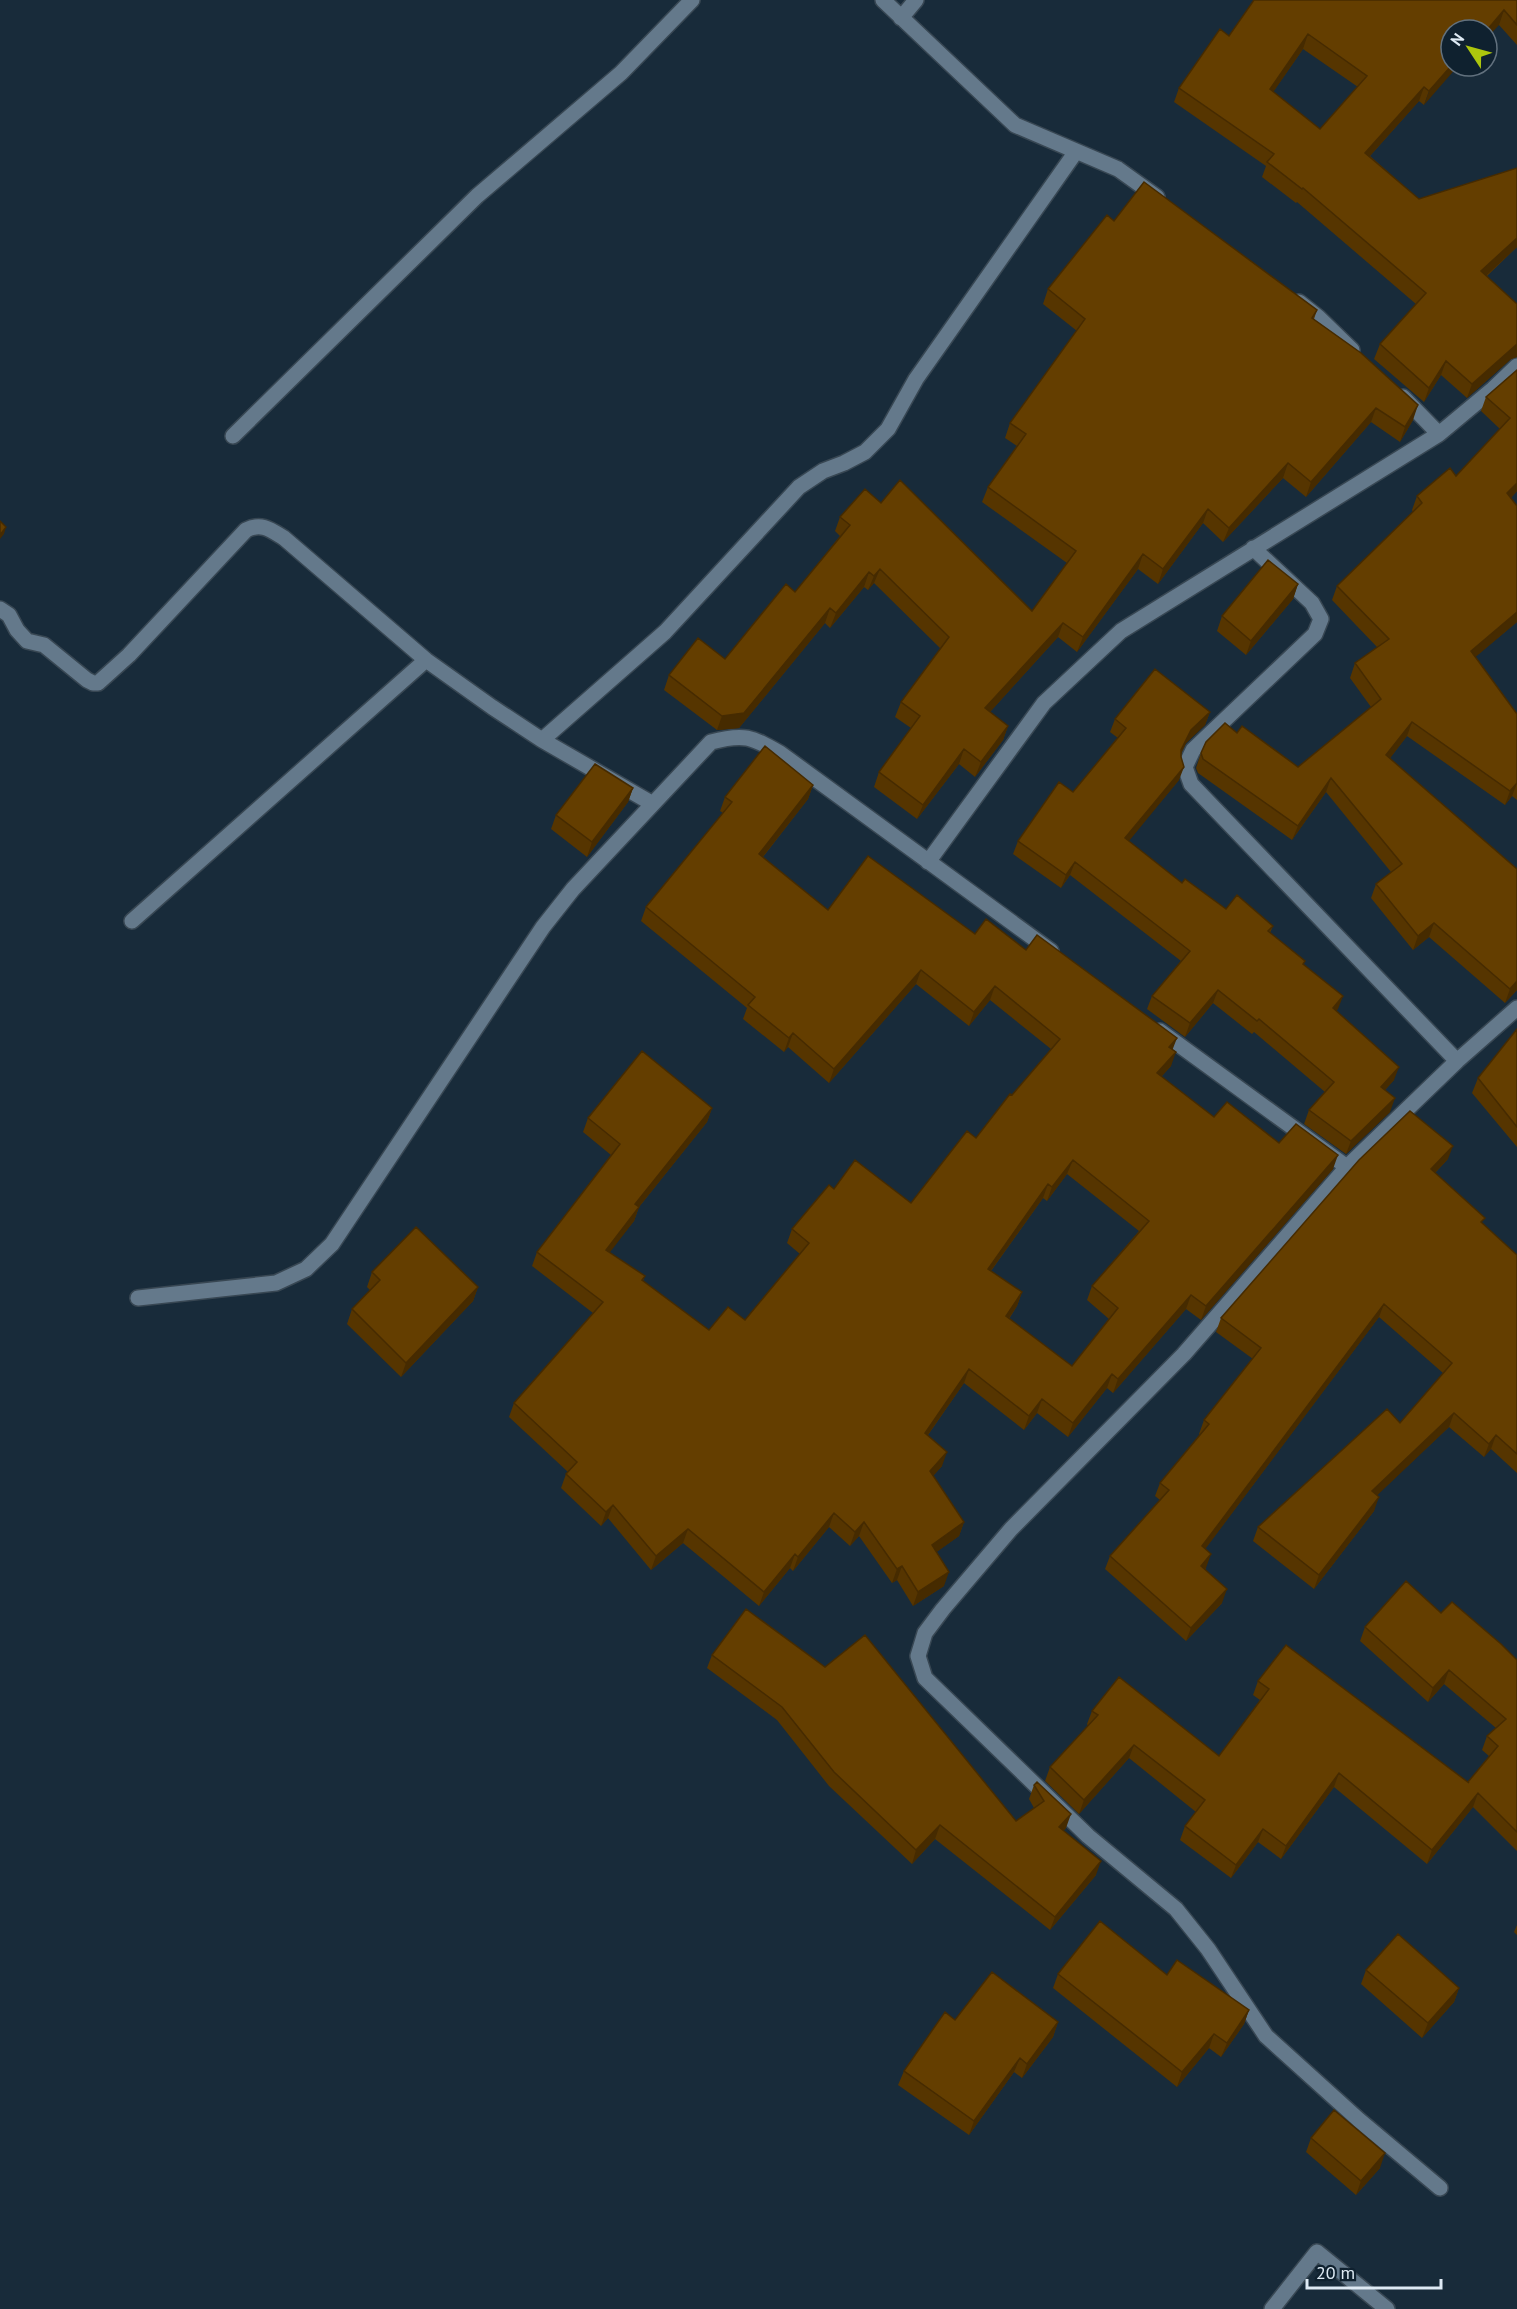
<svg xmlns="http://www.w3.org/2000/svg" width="1517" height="2309" viewBox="0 0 1517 2309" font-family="'PT Sans',sans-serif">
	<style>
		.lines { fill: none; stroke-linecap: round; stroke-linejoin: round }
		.minor-casing { stroke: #384753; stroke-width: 18 }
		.minor { stroke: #64798b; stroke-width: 15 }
		.wall { fill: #563500; fill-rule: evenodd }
		.shaded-wall { fill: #462b00 }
		.building { fill: #643e00; stroke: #462b00; stroke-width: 1.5; fill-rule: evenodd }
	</style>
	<rect width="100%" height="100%" fill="#182b3a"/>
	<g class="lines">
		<g class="minor-casing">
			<path id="minor" d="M883 0 1015 125 1118 169 1157 197
				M901 18 916 0
				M1299 302 1318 317 1352 350
				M1403 397 1439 434 1493 389 1517 366
				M233 436 477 196 621 73 692 0
				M1253 548 1312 603 1321 619 1315 634 1193 750 1185 767 1191 784 1457 1061
				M0 609 9 615 17 630 27 641 44 645 87 680 93 683H98L129 655 246 530C262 522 271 530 284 538L426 660 492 707 542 740 665 632 799 487 823 471 844 463 865 452 888 429 916 379 1075 153
				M542 740 653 804
				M928 862 1044 703 1121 631 1439 434
				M132 921 426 660
				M1160 1031 1347 1167
				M138 1298 276 1283 306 1269 332 1244 543 927 573 889 711 742C744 733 752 737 780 753L1051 951
				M1440 2188 1359 2120 1266 2036 1208 1949 1176 1909 1088 1836 925 1678 918 1656 925 1633 943 1609 1011 1529 1184 1354 1347 1167 1457 1061 1517 1008
				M1272 2309 1317 2252 1387 2309"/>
		</g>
		<use href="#minor" class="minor"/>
	</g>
	<path class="wall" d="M1517 0V45L1499 25 1451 30 1424 105 1419 101 1370 156 1419 199 1517 247 1487 276 1517 304V357L1511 359 1467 398 1441 375 1424 402 1374 359 1380 344 1416 304 1297 202 1296 203 1262 177 1266 166 1174 102 1179 88 1229 36ZM1303 49 1358 87 1320 129 1273 92Z
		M1114 221 1317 310 1314 319 1413 420 1400 442 1371 422 1306 497 1283 478 1223 542 1203 523 1158 584 1138 569 1077 652 1058 637 990 712 1008 726 1003 740 975 777 959 764 917 819 874 787 879 772 911 728 895 717 901 702 941 649 874 583 868 590 864 587 830 628 825 623 739 728 717 730 664 690 669 675 725 659 795 592 840 536 835 531 840 517 881 503 1032 611 1067 563 982 502 988 487 1017 446 1005 438 1010 423 1077 331 1043 304 1048 289Z
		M1517 370V491L1511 498 1517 506V622L1475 657 1517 714V800L1512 796 1505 805 1407 736 1390 758 1517 990 1505 1003 1429 937 1413 950 1371 898 1376 884 1391 872 1326 792 1292 840 1198 773 1196 768 1201 753 1237 733 1298 767 1371 707 1350 678 1355 663 1377 647 1332 600 1337 586 1413 512 1412 510 1417 496 1456 476 1500 429 1481 411 1486 397Z
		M1298 584 1293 599 1246 655 1217 631 1222 616Z
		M1210 712 1205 725 1186 743 1181 754 1179 780 1128 841 1182 883 1226 909 1273 926 1270 933 1304 965 1343 996 1336 1011 1394 1080 1385 1090 1390 1112 1346 1154 1304 1124 1309 1110 1325 1092 1254 1032 1252 1034 1213 1003 1185 1037 1147 1009 1152 996 1181 961 1070 875 1061 888 1013 854 1018 841 1073 792 1118 738 1110 732 1115 719Z
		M813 785 808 799 763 857 828 910 975 934 1026 950 1173 1049 1171 1066 1161 1077 1214 1117 1279 1143 1333 1169 1201 1320 1186 1309 1113 1393 1107 1388 1068 1437 1037 1413 1024 1430 964 1383 928 1435 942 1466 933 1476 964 1522 959 1536 936 1552 944 1586 913 1606 897 1580 892 1583 859 1536 850 1546 829 1527 793 1571 790 1568 759 1606 683 1543 651 1570 608 1518 601 1526 561 1488 566 1474 568 1472 509 1417 514 1403 593 1313 532 1266 537 1252 611 1155 583 1132 588 1118 712 1108 707 1122 639 1207 634 1221 609 1252 645 1276 643 1281 709 1330 745 1320 800 1254 787 1243 792 1229 834 1189 911 1203 976 1138 1051 1049 990 1000 969 1026 916 984 829 1083 788 1047 784 1052 743 1019 747 1008 641 921 646 907 723 813 720 811 725 797ZM1067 1174 1139 1231 1092 1286 1087 1300 1109 1319 1072 1366 1009 1319 1017 1306 1022 1292 991 1271 1043 1198 1047 1201Z
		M633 788 628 802 587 857 551 829 556 815Z
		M1517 1029V1147L1472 1093 1478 1078Z
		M1448 1159 1435 1173 1483 1224 1517 1255V1473L1491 1449 1484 1457 1449 1427 1377 1495 1374 1511 1314 1589 1253 1541 1258 1527 1400 1423 1443 1373 1379 1317 1205 1549 1206 1568 1205 1570 1222 1603 1186 1641 1105 1569 1110 1556 1160 1500 1155 1496 1160 1483 1200 1435 1199 1434 1204 1420 1253 1359 1216 1332 1221 1318Z
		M372 1272 478 1287 473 1301 401 1377 347 1324 352 1309 370 1290 367 1287Z
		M1441 1613 1517 1660V1851L1473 1807 1427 1864 1334 1787 1281 1859 1258 1842 1231 1878 1180 1840 1185 1826 1196 1812 1129 1758 1079 1814 1045 1781 1050 1767 1088 1726 1087 1724 1092 1711 1219 1756 1260 1700 1253 1695 1258 1681 1468 1782 1489 1756 1482 1750 1487 1736 1496 1728 1444 1684 1428 1702 1360 1641 1365 1627Z
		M712 1655 1016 1821 1034 1808 1029 1799 1034 1785 1066 1828 1063 1831 1096 1875 1050 1930 935 1839 912 1864 829 1786 777 1720 707 1668Z
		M1517 1925V1935L1514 1932Z
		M1366 1970 1459 1988 1454 2002 1422 2038 1361 1984Z
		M1058 1974 1167 1975 1249 2010 1244 2024 1221 2057 1209 2048 1177 2087 1053 1988Z
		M955 2020 1058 2022 1053 2037 1022 2078 1014 2072 969 2135 898 2085 904 2071Z
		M1311 2138 1380 2168 1356 2195 1306 2152Z"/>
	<path class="shaded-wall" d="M1504 10 1499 25 1487 38V30Z
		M1308 34 1303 49 1265 104 1270 89Z
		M1451 66H1458L1424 105 1429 91Z
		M1424 87 1419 101 1360 167 1365 153Z
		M1517 238V247L1476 285 1481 271Z
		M1516 344H1517V357L1511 359 1467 398 1472 384Z
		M1446 361 1441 375 1424 402 1429 388Z
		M1418 405 1413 420 1400 442 1405 427Z
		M1376 408 1371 422 1306 497 1311 482Z
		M1288 463 1283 478 1223 542 1229 528Z
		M1517 483V491L1502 508 1507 493Z
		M1208 509 1203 523 1158 584 1163 569Z
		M6 527 4 534 0 539V535Z
		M1143 554 1138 569 1077 652 1083 637Z
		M880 569 874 583 868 590 874 576Z
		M869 572 864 587 830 628 836 613Z
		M1298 584 1293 599 1246 655 1251 641Z
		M830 608 825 623 739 728 717 730 722 716Z
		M1517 612V622L1466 665 1471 651Z
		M1063 623 1058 637 980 723 985 708Z
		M1210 712 1205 725 1186 743 1176 763 1181 750 1191 730Z
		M1412 722 1407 736 1381 770 1386 755Z
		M1008 726 1003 740 975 777 981 762Z
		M964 749 959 764 917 819 923 805Z
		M1184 767 1179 780 1120 852 1125 838Z
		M1331 778 1326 792 1292 840 1298 826Z
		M1517 783 1512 796 1505 805 1510 791Z
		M813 785 808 799 754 868 759 854Z
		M633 788 628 802 587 857 592 842Z
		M1075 862 1070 875 1061 888 1066 875Z
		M1434 923 1429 937 1413 950 1418 936Z
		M921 970 916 984 829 1083 834 1069Z
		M1517 981V990L1505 1003 1510 989Z
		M995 986 990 1000 969 1026 974 1012Z
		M1218 990 1213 1003 1185 1037 1190 1023Z
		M1343 996 1338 1009 1328 1021 1333 1008Z
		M793 1033 788 1047 784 1052 789 1038Z
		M1177 1038 1172 1051 1169 1047Z
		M1176 1052 1171 1066 1152 1087 1157 1073Z
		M1399 1067 1394 1080 1376 1100 1381 1087Z
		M1395 1098 1390 1112 1346 1154 1351 1141Z
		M712 1108 707 1122 630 1218 635 1204Z
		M1453 1146 1448 1159 1426 1182 1431 1169Z
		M1338 1155 1333 1169 1201 1320 1206 1306Z
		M1073 1160 1067 1174 1047 1201 1052 1187Z
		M1048 1184 1043 1198 982 1283 988 1269Z
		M639 1207 634 1221 601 1264 606 1250Z
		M478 1287 473 1301 401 1377 406 1363Z
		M1022 1292 1017 1306 1001 1330 1006 1316Z
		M1191 1295 1186 1309 1113 1393 1118 1379Z
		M1384 1304 1379 1317 1197 1560 1202 1546Z
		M969 1369 964 1383 920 1446 925 1433Z
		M1112 1374 1107 1388 1068 1437 1073 1423Z
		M1042 1399 1037 1413 1024 1430 1029 1416Z
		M1454 1413 1449 1427 1367 1505 1372 1491Z
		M1496 1435 1491 1449 1484 1457 1489 1444Z
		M947 1452 942 1466 925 1485 930 1471Z
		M1379 1497 1374 1511 1314 1589 1319 1575Z
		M613 1505 608 1518 601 1526 606 1512Z
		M834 1513 829 1527 793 1571 798 1557Z
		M864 1522 859 1536 850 1546 855 1532Z
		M964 1522 959 1536 927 1559 932 1545Z
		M688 1529 683 1543 651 1570 656 1556Z
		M795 1554 790 1568 759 1606 764 1592Z
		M1211 1554 1206 1568 1196 1580 1201 1566Z
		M902 1566 897 1580 892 1583 897 1569Z
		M949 1572 944 1586 913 1606 918 1592Z
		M1227 1589 1222 1603 1186 1641 1191 1628Z
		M1449 1670 1444 1684 1428 1702 1433 1688Z
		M1134 1745 1129 1758 1079 1814 1084 1800Z
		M1339 1773 1334 1787 1281 1859 1286 1846Z
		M1478 1793 1473 1807 1427 1864 1432 1850Z
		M1071 1814 1066 1828 1054 1841 1059 1827Z
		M940 1825 935 1839 912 1864 916 1850Z
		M1263 1829 1258 1842 1231 1878 1236 1865Z
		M1101 1861 1096 1875 1050 1930 1055 1917Z
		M1459 1988 1454 2002 1422 2038 1428 2023Z
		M1249 2010 1244 2024 1221 2057 1227 2043Z
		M1058 2022 1053 2037 1022 2078 1027 2064Z
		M1214 2034 1209 2048 1177 2087 1182 2072Z
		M1020 2058 1014 2072 969 2135 974 2121Z
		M1385 2153 1380 2168 1356 2195 1361 2181Z"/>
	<path class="building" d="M1254 0H1517V25L1504 10 1487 30H1451V66L1429 91 1424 87 1365 153 1419 199 1517 168V238L1481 271 1517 304V344L1472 384 1446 361 1429 388 1380 344 1426 293 1303 188 1302 189 1267 162 1274 154 1179 88 1220 29 1229 36ZM1308 34 1367 76 1320 129 1270 89Z
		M1144 182 1317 310 1312 318 1361 353 1418 405 1405 427 1376 408 1311 482 1288 463 1229 528 1208 509 1163 569 1143 554 1083 637 1063 623 985 708 1008 726 981 762 964 749 923 805 879 772 920 716 901 702 949 637 880 569 874 576 869 572 836 613 830 608 744 713 722 716 669 675 698 638 725 659 786 584 795 592 850 525 840 517 865 489 881 503 900 480 1032 611 1076 551 988 487 1026 434 1010 423 1085 319 1048 289 1107 215 1114 221Z
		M1517 370V483L1507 493 1517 506V612L1471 651 1517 714V783L1510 791 1412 722 1386 755 1517 869V981L1510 989 1434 923 1418 936 1376 884 1402 864 1331 778 1298 826 1203 759 1201 753 1206 742 1225 723 1237 733 1242 726 1298 767 1381 699 1355 663 1389 639 1337 586 1422 503 1417 496 1450 468 1456 476 1510 418 1486 397Z
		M0 521 6 527 0 535Z
		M1268 560 1298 584 1251 641 1222 616Z
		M1155 669 1210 712 1191 730 1181 750V757L1184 767 1125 838 1182 883 1185 879 1226 909 1237 895 1273 926 1268 931 1305 961 1303 964 1343 996 1333 1008 1399 1067 1381 1087 1395 1098 1351 1141 1309 1110 1334 1082 1259 1019 1257 1021 1218 990 1190 1023 1152 996 1190 951 1075 862 1066 875 1018 841 1059 782 1073 792 1126 728 1115 719Z
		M765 746 813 785 759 854 828 910 868 856 975 934 986 919 1026 950 1037 935 1177 1038 1169 1047 1176 1052 1157 1073 1214 1117 1227 1102 1279 1143 1296 1124 1338 1155 1206 1306 1191 1295 1118 1379 1112 1374 1073 1423 1042 1399 1029 1416 969 1369 925 1433 947 1452 930 1471 964 1522 932 1545 949 1572 918 1592 902 1566 897 1569 864 1522 855 1532 834 1513 798 1557 795 1554 764 1592 688 1529 656 1556 613 1505 606 1512 566 1474 577 1462 514 1403 603 1302 537 1252 620 1144 588 1118 642 1051 712 1108 635 1204 639 1207 606 1250 645 1276 642 1280 709 1330 728 1307 745 1320 809 1243 792 1229 829 1185 834 1189 855 1160 911 1203 967 1131 976 1138 1010 1094 1012 1095 1060 1039 995 986 974 1012 921 970 834 1069 793 1033 789 1038 748 1005 755 997 646 907 732 802 725 797ZM1073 1160 1149 1221 1092 1286 1118 1308 1072 1366 1006 1316 1022 1292 988 1269 1048 1184 1052 1187Z
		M595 764 633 788 592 842 556 815Z
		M1517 1029V1127L1478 1078Z
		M1410 1111 1453 1146 1431 1169 1485 1218 1481 1222 1517 1255V1454L1496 1435 1489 1444 1454 1413 1372 1491 1379 1497 1319 1575 1258 1527 1387 1409 1400 1423 1452 1363 1384 1304 1202 1546 1211 1554 1201 1566 1227 1589 1191 1628 1110 1556 1169 1490 1160 1483 1209 1424 1204 1420 1261 1348 1221 1318 1359 1160Z
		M416 1227 478 1287 406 1363 352 1309 380 1280 372 1272Z
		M1406 1581 1441 1613 1452 1602 1501 1644 1517 1660V1832L1478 1793 1432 1850 1339 1773 1286 1846 1263 1829 1236 1865 1185 1826 1205 1800 1134 1745 1084 1800 1050 1767 1098 1715 1092 1711 1119 1677 1219 1756 1269 1689 1258 1681 1286 1645 1469 1783 1468 1782 1498 1746 1487 1736 1506 1719 1449 1670 1433 1688 1365 1627Z
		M746 1609 825 1667 865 1635 1016 1821 1044 1801 1034 1785 1037 1782 1071 1814 1059 1827 1101 1861 1055 1917 940 1825 916 1850 834 1772 782 1707 712 1655Z
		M1100 1921 1167 1975 1177 1960 1249 2010 1227 2043 1214 2034 1182 2072 1058 1974Z
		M1398 1934 1459 1988 1428 2023 1366 1970Z
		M992 1972 1058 2022 1027 2064 1020 2058 974 2121 904 2071 945 2012 955 2020Z
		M1334 2110 1385 2153 1361 2181 1311 2138Z"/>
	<g transform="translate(1469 48) rotate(306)"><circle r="28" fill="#0f212f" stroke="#62717e" stroke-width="1.5"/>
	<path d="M0-4.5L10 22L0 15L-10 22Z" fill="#adc60d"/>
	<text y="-9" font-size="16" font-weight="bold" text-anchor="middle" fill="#deeaf4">N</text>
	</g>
	<path d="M1307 2279v9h134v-9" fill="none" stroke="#deeaf4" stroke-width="3"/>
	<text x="1316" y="2279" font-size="18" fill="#deeaf4" stroke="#0f212f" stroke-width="4.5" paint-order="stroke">20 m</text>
</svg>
